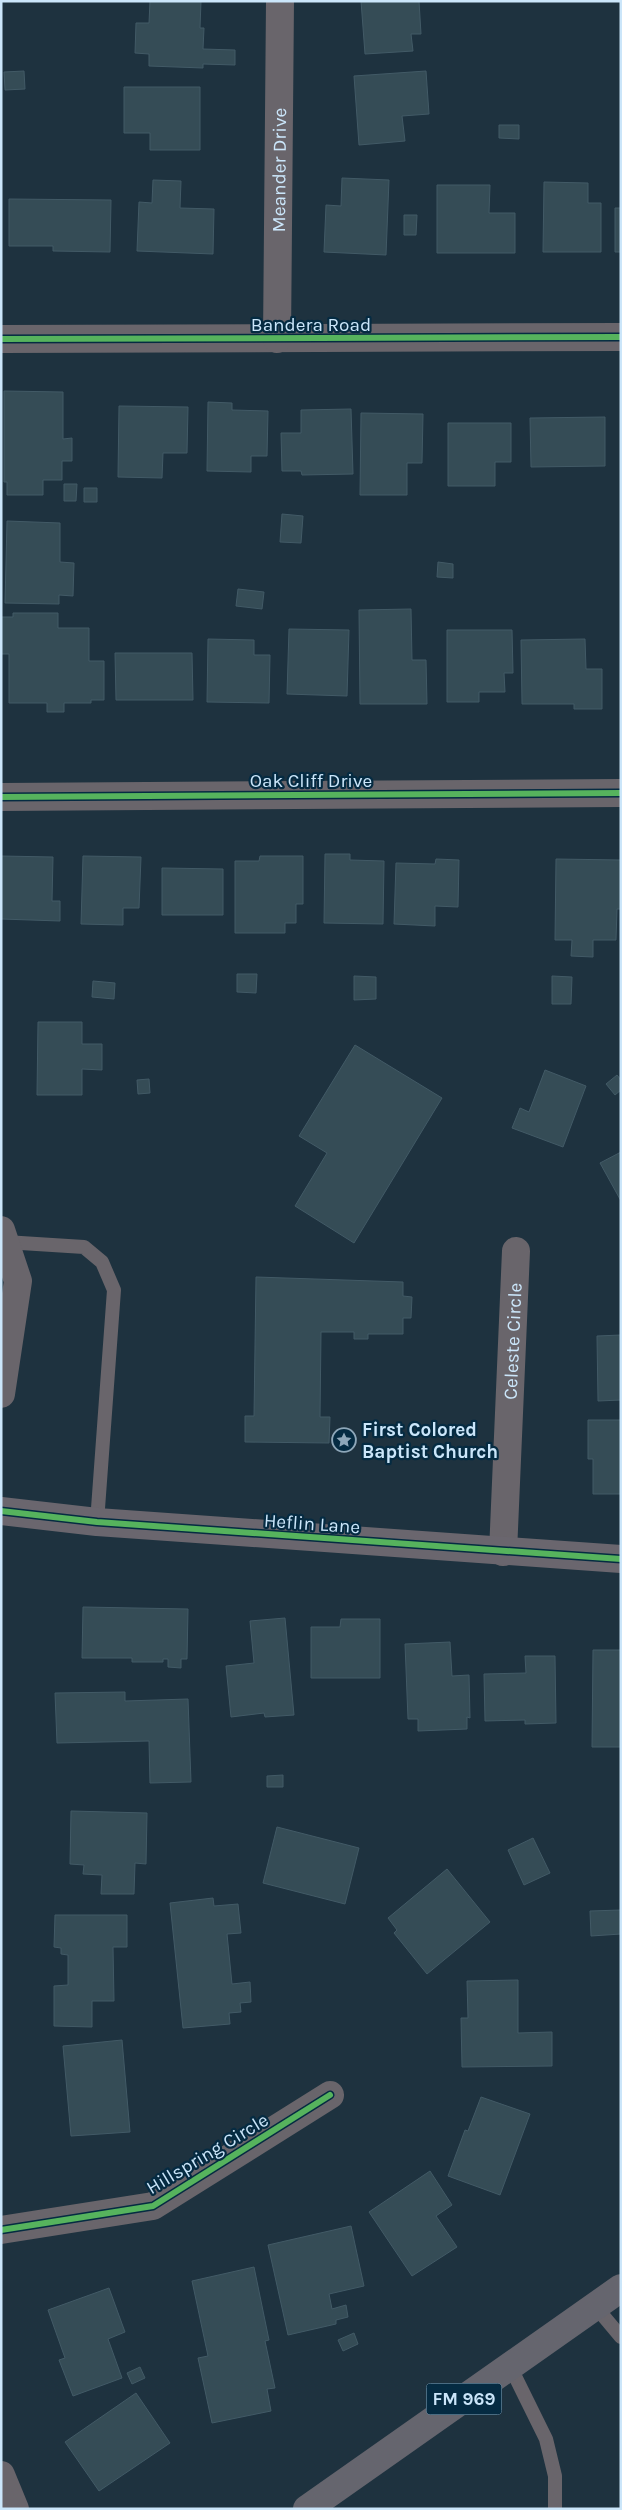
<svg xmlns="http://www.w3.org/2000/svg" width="622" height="2510" viewBox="0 0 622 2510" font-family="Karla,sans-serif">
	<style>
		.building { fill: #354c56; stroke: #425a66 }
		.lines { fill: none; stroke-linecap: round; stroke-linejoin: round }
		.lane { stroke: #69656b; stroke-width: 14 }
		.street { stroke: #69656b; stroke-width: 28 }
		.secondary { stroke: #6a666e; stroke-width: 28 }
		.primary { stroke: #65656e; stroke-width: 28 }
		.cycleway-casing { stroke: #052b42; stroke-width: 9 }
		.cycleway { stroke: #56b35d; stroke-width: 6 }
		.labels { text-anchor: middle; stroke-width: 4.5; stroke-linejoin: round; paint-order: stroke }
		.shield { fill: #052b42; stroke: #90aec3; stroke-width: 1 }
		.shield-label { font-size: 18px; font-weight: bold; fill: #cbe6fa }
		.street-label { font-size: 19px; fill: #cbe6fa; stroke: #052b42 }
		.poi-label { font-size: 19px; font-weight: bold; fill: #cbe6fa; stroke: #052b42; text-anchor: start }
	</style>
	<rect width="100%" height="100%" fill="#1e323f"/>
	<path class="building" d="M150 1H201L200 28H204L203 49 235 50V65L203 64V68L149 66V54L135 53 136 23H149Z
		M361 1H419L421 34H411L413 51 365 54Z
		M24 71 25 89 5 90 4 72Z
		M426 71 429 114 402 116 405 141 359 145 354 76Z
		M124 87H200V150H150V133H124Z
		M499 125H519V139L499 138Z
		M342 178 389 180 386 255 324 252 326 205 341 206Z
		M153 180 181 181 180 208 214 209 213 254 137 251 139 202 152 203Z
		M544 182 588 183V203H601V252H543Z
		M437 185H490L489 213H515V253H437Z
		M9 199 111 200 110 252 53 251V246H9Z
		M615 208H621V252H615Z
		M404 215H417L416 235H404Z
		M4 391 63 392V439L72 438V461H62V480H43V495H7V482H4Z
		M208 402 232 403V410L268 411 267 456H251V472L207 471Z
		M119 406 188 407 187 453H163L162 478 118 477Z
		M351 409 353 474 302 475 301 471H282L281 433H301V410Z
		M361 413 423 414 422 463H407V495H360Z
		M605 417V466L531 467 530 418Z
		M448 423H511V462H495V486H448Z
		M64 484H77L76 501H64Z
		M84 488H97V502H84Z
		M282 514 303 516 301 543 280 542Z
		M7 521 60 523V562L74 563 73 596 59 595V604L5 603Z
		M438 562 453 564V578L437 577Z
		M238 589 264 592 262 609 236 606Z
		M411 609 412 660H426L427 704H360L359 610Z
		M13 613H58V628H89V661H104V700H91V703H64V712H47V703H9V654H1V617H13Z
		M289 629 349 630 347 696 287 694Z
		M447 630H512L513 673H504L505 692H479V702H447Z
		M208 639 254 640V655H270L269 703 207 702Z
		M585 639 586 669H602V709H574V704H522L521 640Z
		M115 653H192L193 700H116Z
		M325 854H350V860L384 861 383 924 324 923Z
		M1 856 53 857 52 901H60V921L1 919Z
		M83 856 141 857 139 908H123V925L81 924Z
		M260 856H303V904H296V923H285V933H235V861H259Z
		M436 859 459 860 458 907 435 906V926L394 924 396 863 435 864Z
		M556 859 621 860V909H617L616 940H593V957L571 956 572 940H555Z
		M162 868 223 869V915H162Z
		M237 974H257L256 993 237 992Z
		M354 976 376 977V999L354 1000Z
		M552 976 572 977 571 1004H552Z
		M93 981 115 983 114 999 92 997Z
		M38 1022H82V1044H102V1070L82 1069V1095H37Z
		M355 1045 442 1098 354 1243 295 1206 327 1153 299 1136Z
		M545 1070 586 1086 563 1147 512 1128 520 1108 529 1112Z
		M617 1075 621 1080V1090L615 1095 606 1084Z
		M149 1079 150 1093 138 1094 137 1080Z
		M621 1152V1201L600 1163Z
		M256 1277 403 1282V1296L412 1297 411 1318H403V1334H368V1339H354V1332H321L320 1417H330L329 1443 245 1442V1416H254Z
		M621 1335V1400L598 1401 597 1336Z
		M588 1420H621V1494H593V1459H588Z
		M83 1607 188 1609 187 1659H181V1668L168 1667V1659H163V1662H132V1658H82Z
		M285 1618 294 1715 265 1717 264 1713 231 1717 226 1666 254 1663 250 1621Z
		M341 1619H380V1678H311V1627H340Z
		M450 1642 452 1676 469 1675 470 1718 467 1717V1729L418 1731V1719H408L405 1644Z
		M593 1650H621V1747H592Z
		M525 1656H555L556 1723 525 1724V1720L485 1721 484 1674 526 1673Z
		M125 1692V1701L188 1699 191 1782 150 1783 149 1741 57 1743 55 1693Z
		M283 1775V1787H267V1776Z
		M71 1811 147 1813 146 1864 135 1863 134 1894H101L102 1875 83 1874 84 1865 70 1864Z
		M277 1827 359 1848 345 1904 263 1883Z
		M533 1838 550 1873 524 1885 508 1850Z
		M447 1869 490 1922 427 1974 394 1933 397 1930 388 1918Z
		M213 1898 214 1906 238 1904 241 1933 227 1934 232 1984 250 1982 251 2002 240 2003 241 2012 229 2013 230 2024 183 2028 170 1903Z
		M621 1910V1934L591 1936 590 1911Z
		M55 1915H127V1947H113L114 2001H92V2027L54 2026V1986L68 1985V1955L61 1954V1948L54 1947Z
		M518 1980V2033L552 2032V2066L462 2067 461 2018H468L467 1981Z
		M122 2040 130 2132 71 2136 63 2046Z
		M481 2097 530 2114 500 2195 448 2176 465 2130 468 2131Z
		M430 2171 452 2205 436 2216 457 2247 412 2276 369 2212Z
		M351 2226 364 2286 329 2294 332 2309 346 2305 348 2317 336 2320V2324L288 2335 268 2245Z
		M254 2267 269 2340 265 2341 275 2388 267 2389 271 2411 212 2423 198 2358 208 2356 192 2281Z
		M109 2288 125 2332 108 2339 122 2378 73 2396 59 2360 65 2358 48 2310Z
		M354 2333 358 2344 343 2351 338 2340Z
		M140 2367 145 2378 132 2384 127 2373Z
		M136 2393 170 2443 99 2491 65 2442Z"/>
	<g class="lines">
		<path class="lane" d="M5 1242 84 1247 102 1262 114 1290 97 1522
			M595 2306 621 2337
			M510 2366 546 2439 555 2476V2509"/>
		<g class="street">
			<path d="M1 339 621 337"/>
			<path id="s1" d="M277 339 280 1"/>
			<path d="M1 797 621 793"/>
			<path d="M1 1230 18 1281 1 1394"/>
			<path id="s2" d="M503 1552 516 1251"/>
			<path d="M1 2230 153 2206 330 2095"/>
			<path d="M1 2475 15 2509"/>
		</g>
		<path class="secondary" d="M1 1511 97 1522 621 1559"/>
		<path class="primary" d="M307 2509 621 2288"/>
		<g class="cycleway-casing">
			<path id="cycleway" d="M1 339 621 337
				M1 797 621 793
				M1 1511 97 1522 621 1559
				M1 2230 153 2206 330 2095"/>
		</g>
		<use href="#cycleway" class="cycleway"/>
	</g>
	<defs>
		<g id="sight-ring" transform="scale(1.25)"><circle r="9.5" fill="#052b42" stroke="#8ea7b9" stroke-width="1.5"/><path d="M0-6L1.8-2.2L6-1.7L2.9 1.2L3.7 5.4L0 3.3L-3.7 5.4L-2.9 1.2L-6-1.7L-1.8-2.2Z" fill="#8ea7b9"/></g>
	</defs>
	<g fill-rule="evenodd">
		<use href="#sight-ring" x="344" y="1440"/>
	</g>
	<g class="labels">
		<rect class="shield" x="426.5" y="2383.5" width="75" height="31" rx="4"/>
		<g class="shield-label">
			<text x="464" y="2405">FM 969</text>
		</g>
		<g class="street-label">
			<text dy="7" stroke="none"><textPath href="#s1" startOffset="169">Meander Drive</textPath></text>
			<text x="311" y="331">Bandera Road</text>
			<text x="311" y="787">Oak Cliff Drive</text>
			<text dy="7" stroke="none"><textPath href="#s2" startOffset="211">Celeste Circle</textPath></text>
			<text transform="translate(312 1523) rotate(4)" y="7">Heflin Lane</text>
			<text transform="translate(207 2153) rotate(-31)" y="7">Hillspring Circle</text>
		</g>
		<g class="poi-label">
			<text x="362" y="1436">First Colored<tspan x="362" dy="22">Baptist Church</tspan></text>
		</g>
	</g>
	<rect width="622" height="2510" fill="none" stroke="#cbe6fa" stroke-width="5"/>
</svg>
